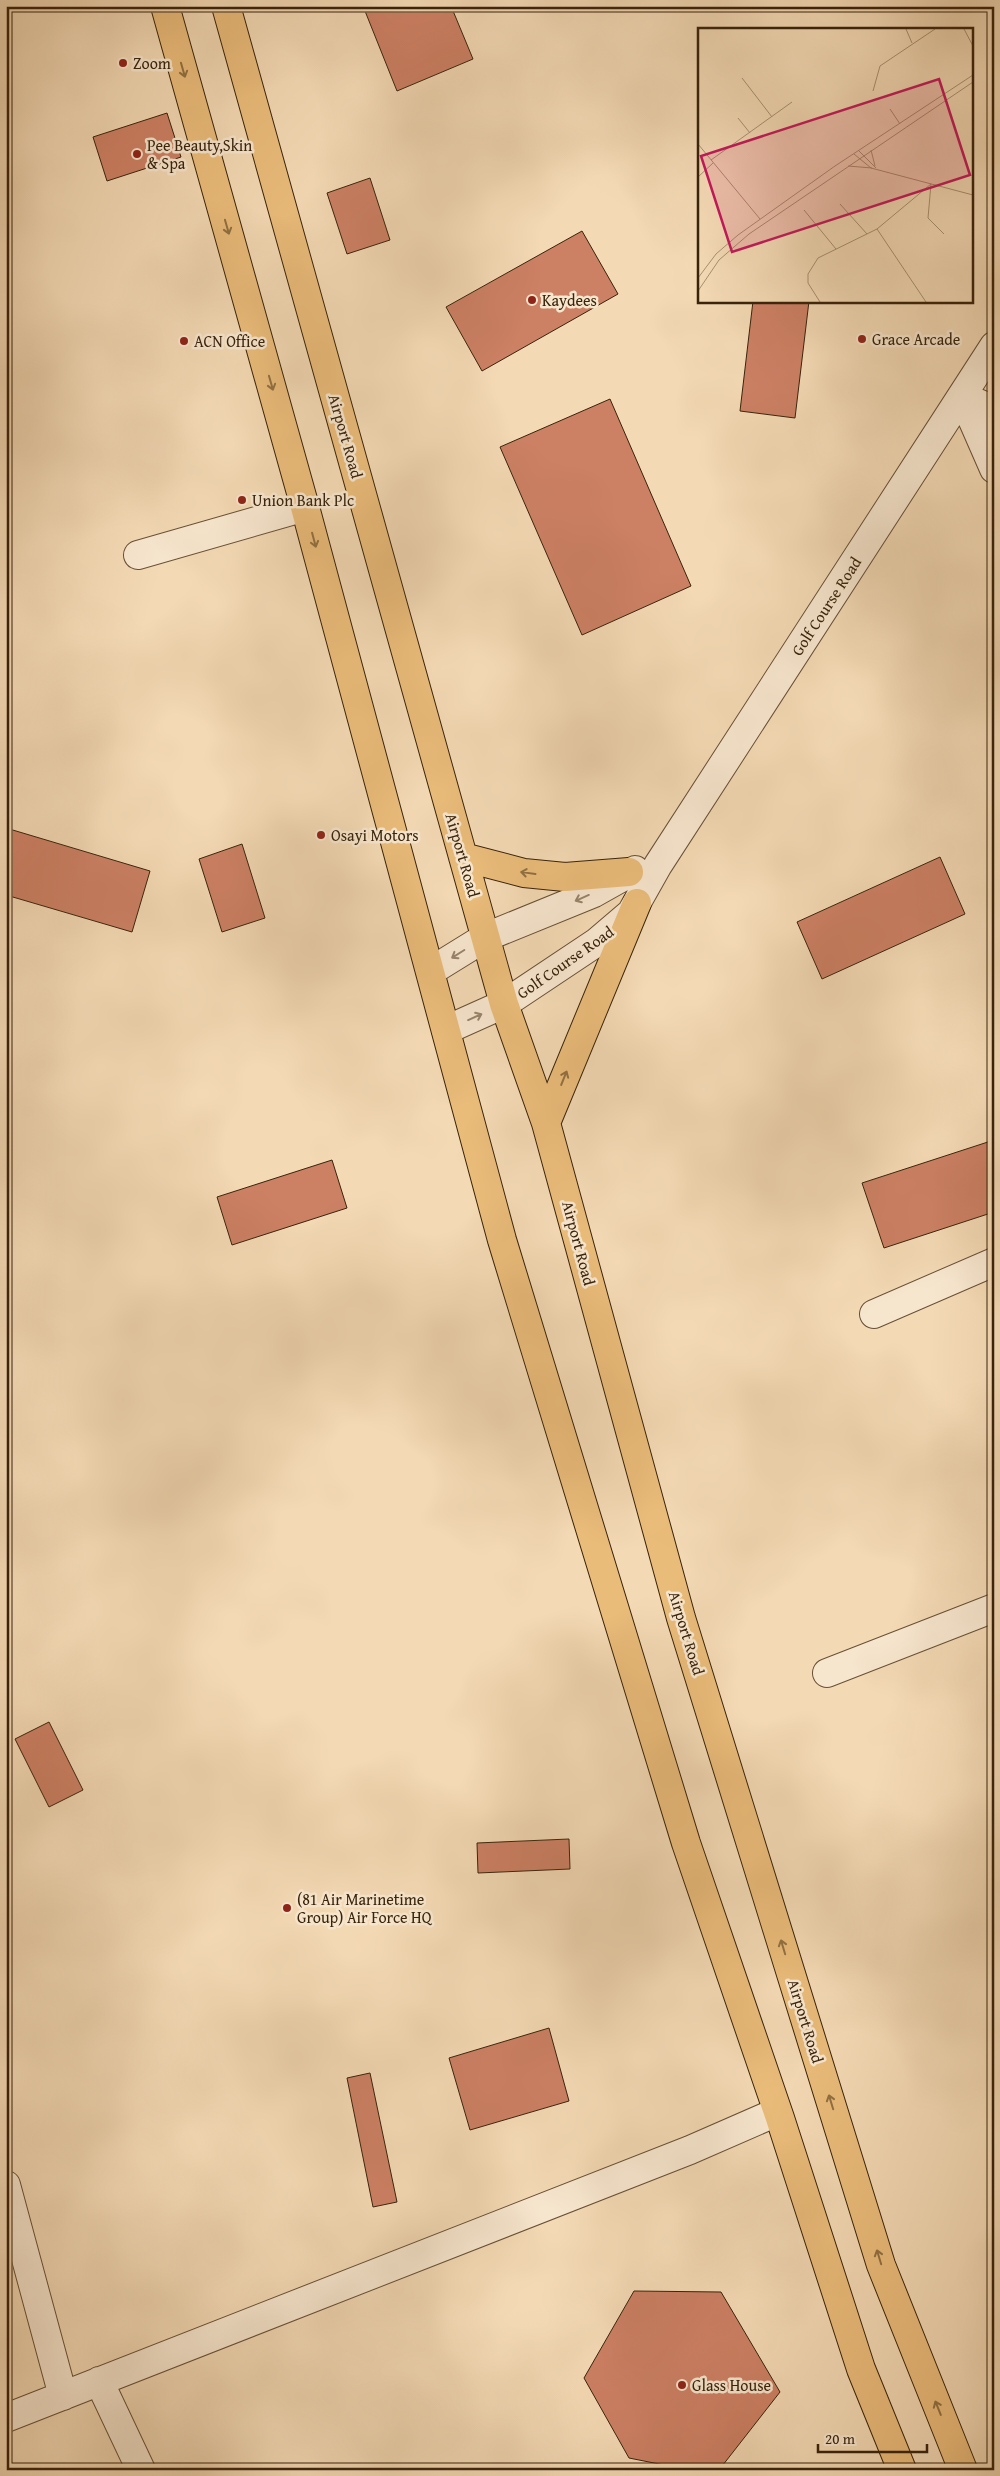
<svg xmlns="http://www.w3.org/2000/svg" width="1000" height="2476" viewBox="0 0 1000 2476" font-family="'Gentium Book Plus',serif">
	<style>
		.building { fill: #cc8064; stroke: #38230b }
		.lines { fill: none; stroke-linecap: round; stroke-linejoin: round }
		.minor-casing { stroke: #675035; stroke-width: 30 }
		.major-casing { stroke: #38230b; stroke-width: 30 }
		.minor { stroke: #f7e6ce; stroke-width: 28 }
		.major { stroke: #eabc7a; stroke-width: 28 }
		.oneway { stroke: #917042 }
		.oneway2 { stroke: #98846c }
		.poi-dot { fill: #8f2418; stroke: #f7e6ce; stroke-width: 2 }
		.labels { text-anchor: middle; stroke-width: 5; stroke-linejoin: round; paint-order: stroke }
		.poi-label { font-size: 16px; fill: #38230b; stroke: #f7e6ce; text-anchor: start }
		.street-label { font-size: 16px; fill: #38230b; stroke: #f7e6ce }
		.inset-road { fill: none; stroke: #a89070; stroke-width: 1 }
		.view { fill: #c2185b; fill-opacity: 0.15; stroke: #c2185b; stroke-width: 2.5 }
		.inset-edge { fill: none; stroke: #38230b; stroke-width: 2.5 }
	</style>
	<rect width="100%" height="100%" fill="#f3d9b4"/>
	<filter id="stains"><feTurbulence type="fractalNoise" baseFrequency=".004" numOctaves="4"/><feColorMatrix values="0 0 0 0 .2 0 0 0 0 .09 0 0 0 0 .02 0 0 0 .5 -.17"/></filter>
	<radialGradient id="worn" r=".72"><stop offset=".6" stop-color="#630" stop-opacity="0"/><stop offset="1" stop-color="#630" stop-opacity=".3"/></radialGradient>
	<path class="building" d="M363 6H451L473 59 397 91Z
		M167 113 181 157 107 181 93 137Z
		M370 178 390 240 347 254 327 193Z
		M582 231 618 294 482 371 446 307Z
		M753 301H809L795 418 740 411Z
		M610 399 691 586 582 635 500 447Z
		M6 828 150 871 132 932 6 895Z
		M242 844 265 918 222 932 199 859Z
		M940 857 965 914 822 979 797 922Z
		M994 1140V1212L884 1248 862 1183Z
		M332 1160 347 1208 232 1245 217 1197Z
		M49 1722 83 1790 49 1807 15 1739Z
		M569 1839 570 1869 478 1873 477 1843Z
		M549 2028 569 2101 470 2130 449 2058Z
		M370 2073 397 2202 373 2207 347 2078Z
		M634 2291 721 2292 780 2392 719 2470H689L629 2458 584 2378Z"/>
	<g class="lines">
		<g class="minor-casing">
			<path id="minor" d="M994 410 962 396 994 469
				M138 555 305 507
				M431 971 486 937 594 893 635 870
				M446 1030 504 1004 597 942 631 913 658 865 994 346
				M874 1314 994 1262
				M827 1673 994 1608
				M6 2185 63 2396
				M99 2381 141 2470
				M6 2418 690 2150 777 2112"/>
		</g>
		<g class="major-casing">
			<path id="major" d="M165 6 305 507 502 1240 686 1843 780 2118 861 2369 902 2470
				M226 6 504 1004 546 1123 681 1618 881 2265 963 2470
				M463 857 524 873 565 877 629 872
				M546 1123 637 903"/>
		</g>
		<use href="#minor" class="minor"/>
		<use href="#major" class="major"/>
	</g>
	<defs><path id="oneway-shaft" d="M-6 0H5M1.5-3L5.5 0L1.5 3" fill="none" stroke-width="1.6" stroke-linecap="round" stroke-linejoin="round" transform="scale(1.25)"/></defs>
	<g class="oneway">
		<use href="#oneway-shaft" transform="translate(183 70) rotate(74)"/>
		<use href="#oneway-shaft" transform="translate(227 227) rotate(74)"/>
		<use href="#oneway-shaft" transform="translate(271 383) rotate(74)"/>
		<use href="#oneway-shaft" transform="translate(314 540) rotate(75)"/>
		<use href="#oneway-shaft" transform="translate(528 873) rotate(-172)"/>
		<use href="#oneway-shaft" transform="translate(564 1078) rotate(-68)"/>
		<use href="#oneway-shaft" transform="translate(783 1947) rotate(-107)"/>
		<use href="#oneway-shaft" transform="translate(831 2102) rotate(-107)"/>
		<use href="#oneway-shaft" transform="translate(879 2257) rotate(-107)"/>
		<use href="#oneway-shaft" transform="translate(938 2408) rotate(-112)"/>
	</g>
	<g class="oneway2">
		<use href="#oneway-shaft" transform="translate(582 898) rotate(156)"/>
		<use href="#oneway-shaft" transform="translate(458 954) rotate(148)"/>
		<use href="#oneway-shaft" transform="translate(475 1017) rotate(-24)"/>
	</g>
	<g class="poi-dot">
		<circle cx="123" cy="63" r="5"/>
		<circle cx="137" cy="154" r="5"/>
		<circle cx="532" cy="300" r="5"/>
		<circle cx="862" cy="339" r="5"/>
		<circle cx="184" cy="341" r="5"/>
		<circle cx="242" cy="500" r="5"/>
		<circle cx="321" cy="835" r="5"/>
		<circle cx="287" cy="1908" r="5"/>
		<circle cx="682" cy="2385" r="5"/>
	</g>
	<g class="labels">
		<g class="poi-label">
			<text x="133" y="69">Zoom</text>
			<text x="147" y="151">Pee Beauty,Skin<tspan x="147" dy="18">&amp; Spa</tspan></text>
			<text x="542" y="306">Kaydees</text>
			<text x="872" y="345">Grace Arcade</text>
			<text x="194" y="347">ACN Office</text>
			<text x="252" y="506">Union Bank Plc</text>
			<text x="331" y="841">Osayi Motors</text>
			<text x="297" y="1905">(81 Air Marinetime<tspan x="297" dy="18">Group) Air Force HQ</tspan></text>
			<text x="692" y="2391">Glass House</text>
		</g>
		<g class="street-label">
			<text transform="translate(346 436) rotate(74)" y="6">Airport Road</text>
			<text transform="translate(826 606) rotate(-57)" y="6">Golf Course Road</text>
			<text transform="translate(463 855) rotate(74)" y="6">Airport Road</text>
			<text transform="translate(565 962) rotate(-35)" y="6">Golf Course Road</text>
			<text transform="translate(579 1243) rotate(75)" y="6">Airport Road</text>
			<text transform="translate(687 1633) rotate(73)" y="6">Airport Road</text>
			<text transform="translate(806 2021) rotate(73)" y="6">Airport Road</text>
		</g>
	</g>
	<g transform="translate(698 28)">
		<rect width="275" height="275" fill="#f3d9b4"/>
		<path class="inset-road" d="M208 1 214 15M266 1 275 18M44 50 74 89M175 63 182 38 237 1M192 81 202 96M40 90 52 105M0 116 62 191M173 122 177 138M161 123 178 140M156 126 173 140 275 167M13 132 94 74M150 138 174 140M0 149 15 135M142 176 169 206M106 182 138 221M179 201 228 274M0 250 18 226 40 207 137 138 275 47M0 263 21 232 51 206 275 54M122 274 110 255V246L120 230 179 201 233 156 230 190 246 206"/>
		<path class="view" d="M241 51 272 147 34 224 3 128Z"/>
		<rect width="275" height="275" class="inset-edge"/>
	</g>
	<rect width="1000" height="2476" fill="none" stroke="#f3d9b4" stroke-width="25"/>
	<rect x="8" y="8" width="985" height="2461" fill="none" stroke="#38230b" stroke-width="2.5"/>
	<rect x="12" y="12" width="975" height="2451" fill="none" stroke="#38230b"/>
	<path d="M818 2444v8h109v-8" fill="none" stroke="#38230b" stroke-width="2.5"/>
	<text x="825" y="2444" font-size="15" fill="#38230b" stroke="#f7e6ce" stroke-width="4" paint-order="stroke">20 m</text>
	<rect width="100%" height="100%" filter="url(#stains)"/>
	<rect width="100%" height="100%" fill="url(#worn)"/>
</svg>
